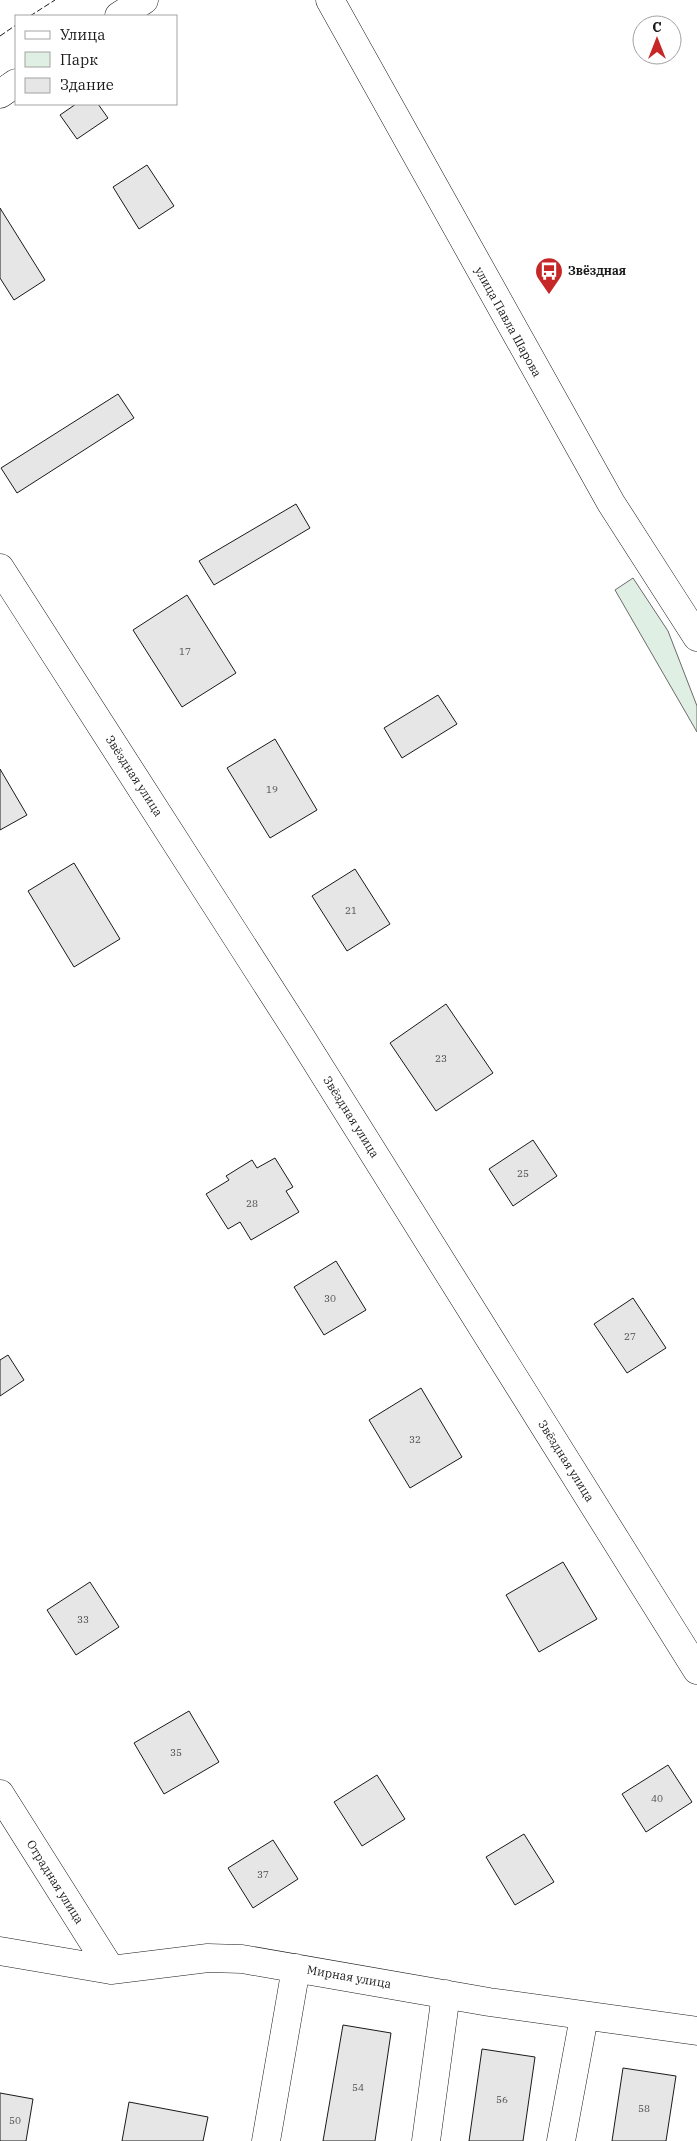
<svg xmlns="http://www.w3.org/2000/svg" width="697" height="2141" viewBox="0 0 697 2141" font-family="'IBM Plex Serif',serif">
	<style>
		.green { fill: #e0efe3; stroke: #6a6a6a }
		.building { fill: #e6e6e6; stroke: #1a1a1a }
		.lines { fill: none; stroke-linecap: round; stroke-linejoin: round }
		.street-casing { stroke: #1a1a1a; stroke-width: 29 }
		.street { stroke: #fff; stroke-width: 28 }
		.fence { stroke: #1a1a1a; stroke-width: 1; stroke-dasharray: 6 2.5; stroke-linecap: butt }
		.labels { text-anchor: middle; stroke-width: 4; stroke-linejoin: round; paint-order: stroke }
		.number-label { font-size: 10px; fill: #4d4d4d }
		.poi-label { font-size: 12px; font-weight: bold; fill: #1a1a1a; stroke: #fff; text-anchor: start }
		.street-label { font-size: 12px; fill: #1a1a1a; stroke: #fff }
	</style>
	<rect width="100%" height="100%" fill="#fff"/>
	<path class="green" d="M633 578 668 631 697 706V732L615 590Z"/>
	<path class="building" d="M76 104H98L108 118 77 139 60 115Z
		M147 165 174 206 139 229 113 187Z
		M0 208 45 280 14 300 0 278Z
		M118 394 134 418 17 493 1 468Z
		M296 504 310 528 214 585 199 561Z
		M187 595 236 673 182 707 133 630Z
		M438 695 457 724 402 758 384 728Z
		M275 739 317 810 270 838 227 768Z
		M0 769 27 815 0 830Z
		M74 863 120 939 74 967 28 891Z
		M355 869 390 924 347 951 312 896Z
		M446 1004 493 1073 436 1111 390 1043Z
		M533 1140 557 1176 513 1206 489 1169Z
		M275 1158 293 1187 286 1191 299 1212 251 1240 240 1222 228 1229 206 1194 229 1180 226 1176 252 1160 257 1168Z
		M336 1261 366 1310 324 1335 294 1287Z
		M633 1298 666 1348 627 1373 594 1324Z
		M8 1355 24 1380 0 1396V1360Z
		M421 1388 462 1457 410 1488 369 1420Z
		M563 1562 597 1619 539 1652 506 1595Z
		M90 1582 119 1627 76 1655 47 1610Z
		M189 1711 219 1762 164 1794 134 1743Z
		M668 1765 692 1802 646 1832 622 1794Z
		M377 1775 405 1819 362 1846 334 1802Z
		M524 1834 554 1882 515 1905 486 1857Z
		M273 1840 298 1879 253 1908 228 1868Z
		M343 2025 391 2033 375 2141H323Z
		M482 2049 535 2057 523 2141H469Z
		M623 2068 676 2076 666 2141H612Z
		M0 2093 33 2099 26 2141H0Z
		M129 2102 208 2117 203 2141H122Z"/>
	<g class="lines">
		<g class="street-casing">
			<path id="street" d="M330 0 611 503 697 637
				M119 16 144 0
				M0 94 16 83
				M0 568 299 1034 697 1670
				M0 1794 111 1970
				M0 1951 111 1970 208 1958 242 1959 489 2002 697 2031
				M266 2141 296 1968
				M426 2141 446 1994
				M561 2141 584 2017"/>
		</g>
		<use href="#street" class="street"/>
		<path class="fence" d="M30 16 55 0
			M0 36 16 25"/>
	</g>
	<defs>
		<g id="bus-pin" transform="scale(1.4375)"><path d="M0 17L-7.5 6A9.5 9.5 0 1 1 7.5 6Z" fill="#c62828" stroke="#fff"/><path d="M-5-6H5V4H4V6H2V4H-2V6H-4V4H-5ZM-3.5-4V0h7V-4ZM-3.5 1.2v1.5H-2V1.2ZM2 1.2v1.5H3.5V1.2Z" fill="#fff"/></g>
	</defs>
	<g fill-rule="evenodd">
		<use href="#bus-pin" x="549" y="271"/>
	</g>
	<g class="labels">
		<g class="number-label">
			<text x="185" y="655">17</text>
			<text x="272" y="793">19</text>
			<text x="351" y="914">21</text>
			<text x="441" y="1062">23</text>
			<text x="523" y="1177">25</text>
			<text x="252" y="1207">28</text>
			<text x="330" y="1302">30</text>
			<text x="630" y="1340">27</text>
			<text x="415" y="1443">32</text>
			<text x="83" y="1623">33</text>
			<text x="176" y="1756">35</text>
			<text x="657" y="1802">40</text>
			<text x="263" y="1878">37</text>
			<text x="358" y="2091">54</text>
			<text x="502" y="2103">56</text>
			<text x="644" y="2112">58</text>
			<text x="15" y="2124">50</text>
		</g>
		<g class="poi-label">
			<text x="568" y="275">Звёздная</text>
		</g>
		<g class="street-label">
			<text transform="translate(508 322) rotate(61)" y="4">улица Павла Шарова</text>
			<text transform="translate(134 776) rotate(57)" y="4">Звёздная улица</text>
			<text transform="translate(351 1117) rotate(58)" y="4">Звёздная улица</text>
			<text transform="translate(566 1461) rotate(58)" y="4">Звёздная улица</text>
			<text transform="translate(55 1882) rotate(58)" y="4">Отрадная улица</text>
			<text transform="translate(349 1977) rotate(10)" y="4">Мирная улица</text>
		</g>
	</g>
	<rect x="15" y="15" width="162" height="90" fill="#ffffff" stroke="#a3a3a3"/>
	<rect x="25" y="31" width="25" height="8" fill="#ffffff" stroke="#a3a3a3"/>
	<text x="60" y="40" font-size="15" fill="#1a1a1a">Улица</text>
	<rect x="25" y="52" width="25" height="15" fill="#e0efe3" stroke="#a3a3a3"/>
	<text x="60" y="65" font-size="15" fill="#1a1a1a">Парк</text>
	<rect x="25" y="78" width="25" height="15" fill="#e6e6e6" stroke="#a3a3a3"/>
	<text x="60" y="90" font-size="15" fill="#1a1a1a">Здание</text>
	<g transform="translate(657 40)"><circle r="24" fill="#ffffff" stroke="#a3a3a3"/>
	<path d="M0-4L9 19L0 12L-9 19Z" fill="#c62828"/>
	<text y="-8" font-size="14" font-weight="bold" text-anchor="middle" fill="#1a1a1a">С</text>
	</g>
</svg>
